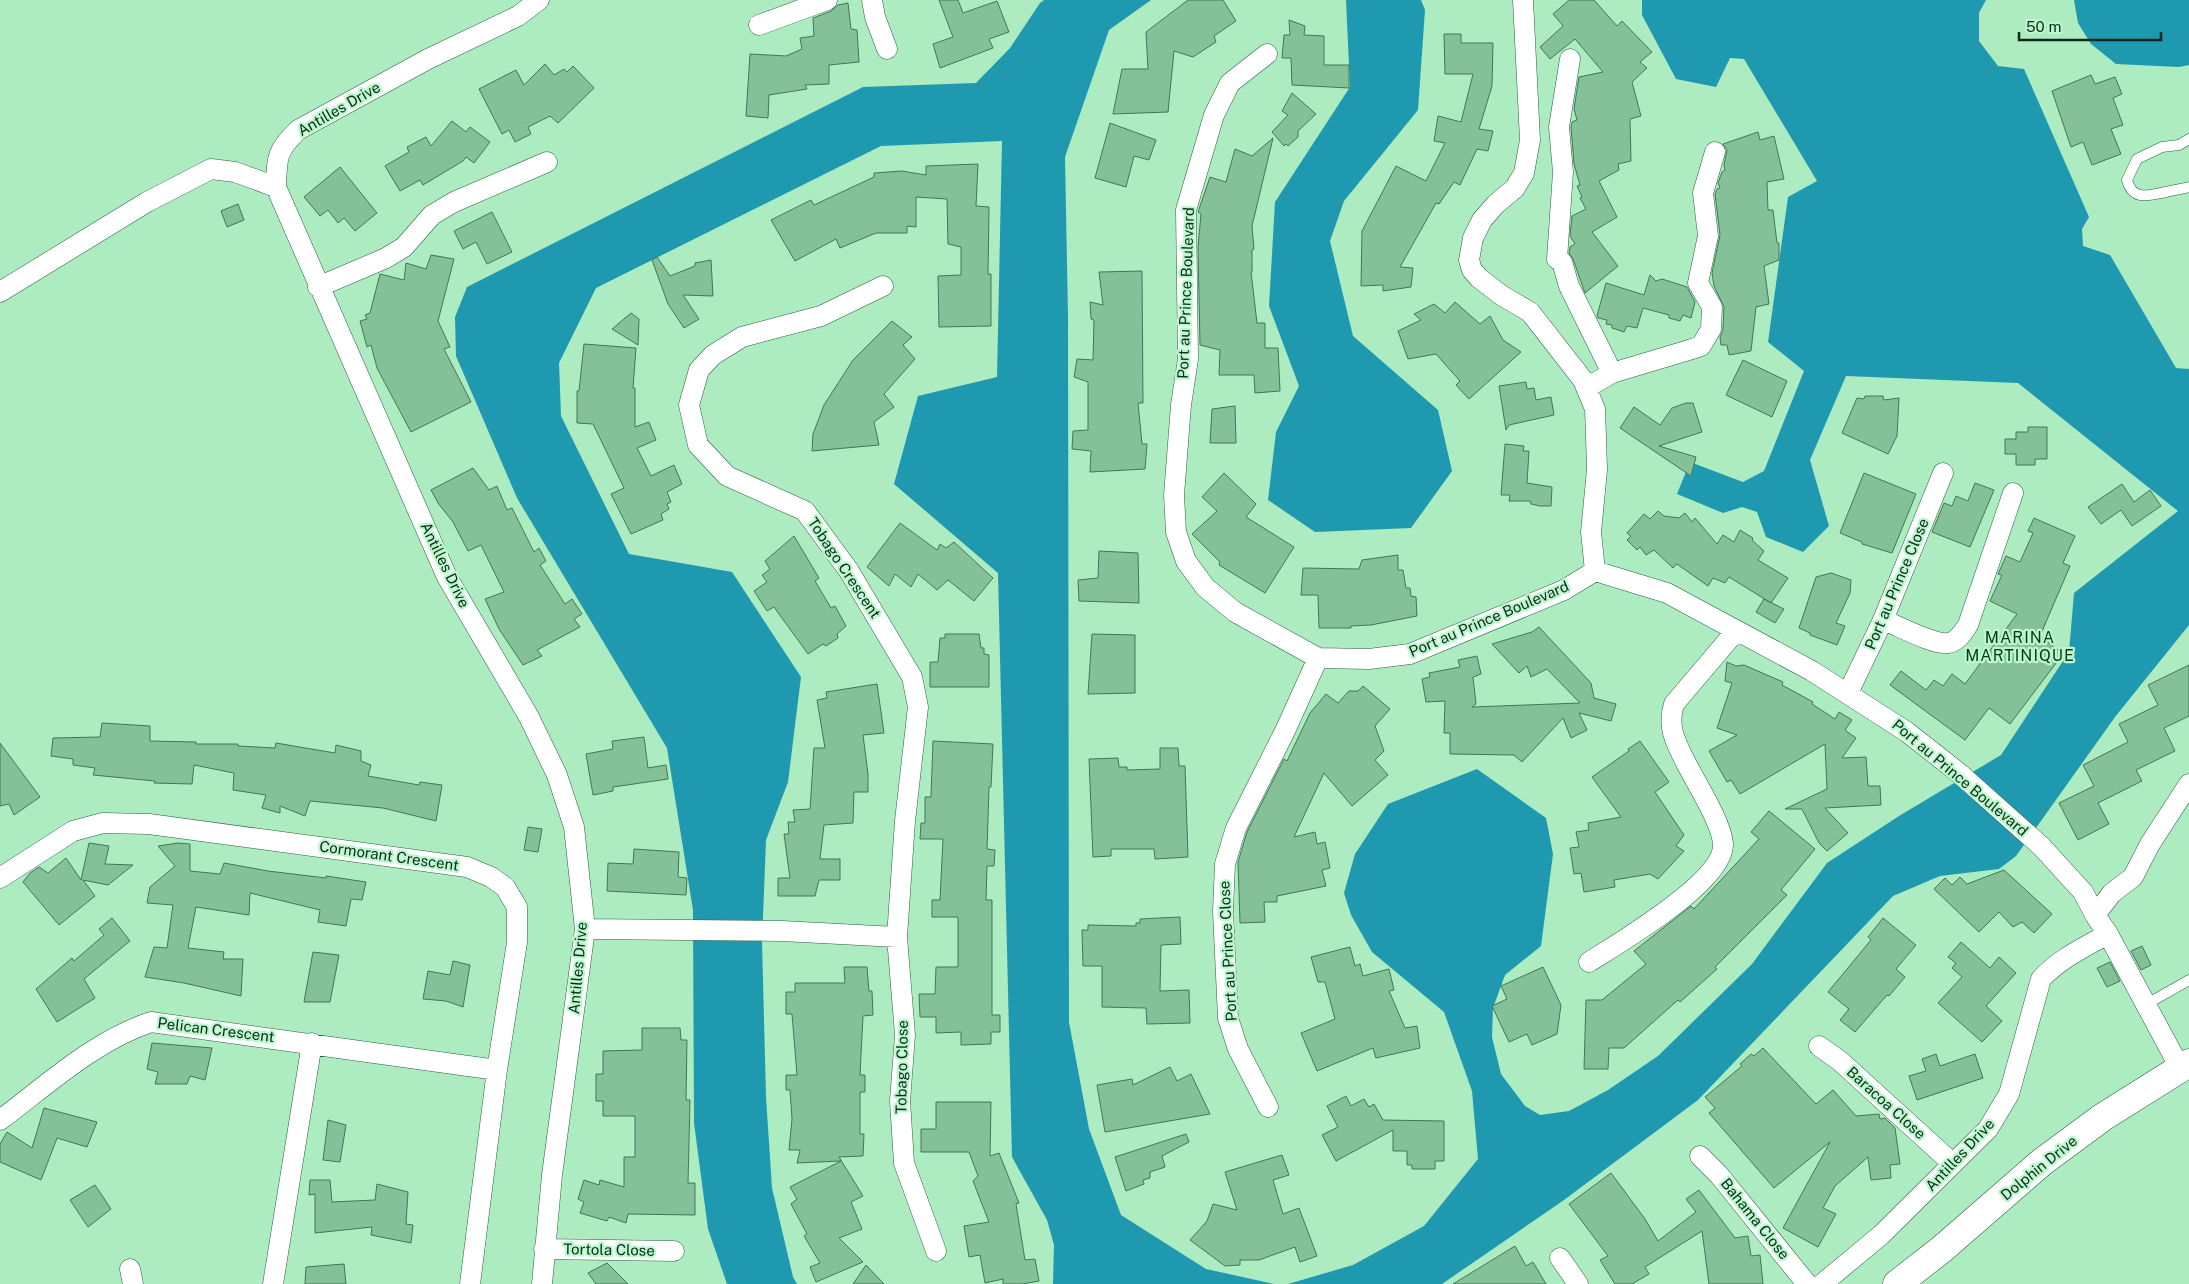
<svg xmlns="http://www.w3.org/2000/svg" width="2189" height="1284" viewBox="0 0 2189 1284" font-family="'Public Sans',sans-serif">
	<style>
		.water { fill: #1e99b0 }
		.building { fill: #85c198; stroke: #3f7954 }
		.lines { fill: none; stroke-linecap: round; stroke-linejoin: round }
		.lane-casing { stroke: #26623e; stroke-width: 11 }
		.street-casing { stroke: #26623e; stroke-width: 21 }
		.secondary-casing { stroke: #26623e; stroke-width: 29 }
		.lane { stroke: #fff; stroke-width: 10 }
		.street { stroke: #fff; stroke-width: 20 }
		.secondary { stroke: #fff; stroke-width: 28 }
		.labels { text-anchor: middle; stroke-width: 4.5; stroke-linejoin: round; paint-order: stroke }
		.street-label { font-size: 15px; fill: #102919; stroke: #baf8cd }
		.neighbourhood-label { font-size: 16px; letter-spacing: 1px; fill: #07371d; stroke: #baf8cd }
	</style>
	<rect width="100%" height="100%" fill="#adebc0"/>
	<path class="water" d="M1044 0H1151L1109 30 1065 157 1068 317 1069 1022 1089 1129 1121 1215 1206 1269 1274 1284H1053L1054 1245 1047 1220 1012 1157 998 573 894 484 918 396 997 377 1002 141 881 146 596 288 559 363 561 416 629 554 732 572 801 677 788 782 766 840 762 942 766 1097 772 1188 793 1277 797 1284H727L708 1229 694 1123 693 910 667 748 517 498 456 356 455 317 467 287 863 87 976 83 1010 48 1040 3Z
		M1346 0H1421L1425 10 1418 110 1344 201 1330 241 1353 336 1438 410 1452 471 1411 528 1315 532 1268 500 1276 432 1299 386 1269 306 1275 202 1350 87Z
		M1642 0H1986L1979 13V41L1998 66 2024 69 2089 217 2082 229 2083 246 2110 255 2176 368 2189 369V625L2115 717 2016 856 1999 869 1940 876 1893 896 1698 1100 1564 1200 1442 1284H1288L1353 1265 1424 1226 1478 1159 1472 1091 1444 1012 1372 952 1351 915 1344 893 1355 854 1388 804 1477 769 1546 818 1553 854 1541 946 1505 975 1493 1008 1492 1037 1501 1074 1525 1106 1540 1115 1569 1111 1608 1090 1658 1056 1752 964 1827 863 1899 816 2001 755 2069 652 2074 593 2178 511 2018 383 1846 376 1810 460 1829 526 1803 552 1766 537 1757 512 1742 507 1723 513 1677 494 1690 462 1743 482 1764 471 1804 371 1768 342 1788 197 1817 181 1744 59 1730 58 1716 87 1676 79 1642 15Z
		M2074 0H2189V65L2179 67 2116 64 2091 44 2078 23Z"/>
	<path class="building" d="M939 0H958L963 13 997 1 1009 32 989 39 993 48 940 68 933 44 953 37Z
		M1188 0H1223L1236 21 1214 36 1216 42 1193 57 1174 51 1168 112 1113 114 1122 69H1148L1146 32Z
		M1569 0H1594L1617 26 1622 21 1652 52 1640 62 1647 68 1632 82 1641 116 1630 119 1631 161 1618 164 1619 170 1599 181 1617 217 1592 232 1618 266 1585 293 1573 259 1569 253 1570 247 1575 244 1570 236 1572 216 1586 209 1580 198 1582 197 1577 186 1580 185 1574 164 1571 127 1572 122 1577 120 1574 109 1579 77 1603 72 1575 39 1550 59 1540 47 1563 26 1553 14Z
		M848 3 851 29 857 30 859 62 829 65V84L805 85 807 89 769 95 768 118 746 116 750 54 786 56 802 49 800 38 814 36 813 18 831 11 838 5Z
		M1289 20 1305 26 1304 35 1324 36V65H1349V88L1292 85 1291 58H1282L1284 35H1290Z
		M1444 34H1461V43H1493L1492 86 1479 129 1493 131 1488 151 1477 149 1460 185 1454 182 1439 204 1436 203 1400 267 1413 268 1411 287 1383 291V285L1361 286 1362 231 1396 166 1426 181 1445 143 1434 141 1438 116 1461 122 1473 74H1445Z
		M545 64 554 75 564 69 567 72 573 66 594 88 558 123 550 116 528 127 531 134 515 142 509 130 502 134 479 89 516 70 524 85Z
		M2091 75 2095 84 2115 77 2122 94 2113 98 2123 125 2111 129 2121 154 2092 165 2083 142 2071 147 2052 91Z
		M1292 93 1316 114 1298 131V137L1288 146 1286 144 1284 146 1272 132 1288 115 1282 111Z
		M452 121 466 132 470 127 490 142 474 163 466 157 463 161 423 185 420 180 400 191 385 166 409 152 407 147 426 137 431 146Z
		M1110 123 1156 140 1149 160 1134 156 1126 187 1095 178Z
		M1758 132 1760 140 1774 136 1784 179 1767 182 1768 210H1773L1777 243H1779V260L1764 266 1769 304 1756 307 1751 351 1729 355 1727 345H1721L1720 337 1723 330 1724 307 1714 286 1712 273 1720 235 1715 194 1717 189 1720 188 1718 183 1722 172 1725 170 1724 165 1727 150 1723 144Z
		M1273 138 1252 226 1254 249 1252 250V272H1251L1257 323H1265V348H1278L1280 391 1255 393 1254 375H1219L1220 350 1200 345 1198 247 1201 214 1198 212 1210 177 1226 182 1235 149 1252 156Z
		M978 164 976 206 989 207 988 274H991V326L939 327 938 276 961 275V247L948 244 947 199 916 197V227L907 226V233H876L840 248 836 239 795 261 771 220 811 200 814 205 874 177V173L902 171 926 175V166Z
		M340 167 377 213 355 231 344 218 338 223 328 210 320 216 304 197Z
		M238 204 244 220 227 227 221 211Z
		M492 212 512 252 487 264 476 242 463 249 454 231Z
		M431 255 454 259 438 321 450 347 444 349 471 402 411 432 377 368 371 345 367 347 360 321 367 319 365 315 370 313 380 274 404 280 406 263 426 269Z
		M657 257 670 276 695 266V263L711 260 713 296 683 295 699 319 684 328 668 304 652 260Z
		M1142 271 1143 403H1138L1142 444H1147L1145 469 1090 472 1091 451 1072 449 1073 431 1088 430V382L1074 377 1077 359 1093 360 1094 320 1091 319 1090 302 1103 305 1099 272Z
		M1650 275 1656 281 1662 279 1687 287 1695 302 1691 318 1683 315 1680 321 1669 318V315L1643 308 1637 328 1627 326 1624 332 1612 328V325L1606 324 1607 320 1598 318 1597 316 1606 283 1644 295Z
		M1455 302 1480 324 1490 316 1503 340 1521 352 1469 399 1456 385 1460 381 1436 354 1408 359 1398 331 1421 320 1414 314 1434 304 1445 313Z
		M631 313 639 319 638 345 612 329Z
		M892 321 912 337 903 345 915 359 884 394 894 407 874 422 879 445 812 451 813 434 824 405 853 360Z
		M584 344 636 348 633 388H635V427L649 422 656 440 637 448 651 476 674 465 682 484 667 492 671 502 667 504 669 509 661 514 663 520 631 534 611 494 624 488 593 424 577 423V391H579Z
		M1743 360 1787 381 1772 417 1726 395Z
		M1526 382 1527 389 1534 388 1536 400 1551 397 1554 415 1509 425 1506 430 1499 386Z
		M1865 396H1883L1884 400 1899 398 1897 436 1888 454 1842 433 1857 398 1864 399Z
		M1686 403H1693L1702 432 1659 446 1696 457 1691 476 1620 428 1634 407 1660 425 1672 408Z
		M1235 406 1236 443H1210L1212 409Z
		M2028 427H2047V459H2035V465H2016V454H2005V439H2016V432H2028Z
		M1505 444 1524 446 1523 451H1529L1527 483 1552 487 1551 506H1540L1531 504 1530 501H1509L1510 495H1501Z
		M473 468 489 490 497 486 507 510 512 508 534 552 539 548 546 561 540 565 565 604 572 599 582 614 574 619 580 627 537 650 542 656 523 665 499 629 485 599 504 592 481 545 468 551 453 522 438 503 431 490Z
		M1224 473 1256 504 1246 517 1294 547 1265 593 1219 565 1220 562 1192 534 1217 511 1202 497Z
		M1864 473 1916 494 1892 553 1862 544V542L1840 533Z
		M1975 483 1994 490 1970 547 1932 532 1944 503 1952 506 1956 496 1968 501Z
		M2122 484 2134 502 2150 490 2161 506 2132 526 2121 510 2101 524 2088 507Z
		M1658 511 1664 516 1679 518 1685 513 1692 522 1695 518 1717 544 1723 535 1734 542 1740 530 1753 538 1752 540 1764 551 1758 560 1788 578 1771 603 1729 577 1725 583 1713 578 1708 586 1677 564 1673 568 1654 550 1646 555 1640 547 1637 550 1627 540 1631 536 1627 533 1644 514 1650 519Z
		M2034 518 2075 536 2063 563 2070 566 2040 636 2063 654 2010 724 1989 708 1965 740 1890 685 1901 671 1926 690 1934 680 1943 686 1952 674 1965 684 2017 614 1990 601 2002 575 1998 574 2006 556 2020 562 2033 533 2028 531Z
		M900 523 937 550 940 544 946 548 954 542 993 578 974 601 948 580 937 590 918 574 911 587 895 574 889 586 867 567Z
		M794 536 819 578 815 581 831 608 835 606 846 626 837 634 838 638 826 646 823 644 808 654 774 607 767 611 754 591 767 582 762 575 770 569 765 561Z
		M1099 551 1138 553 1139 603 1079 601 1078 580 1098 578Z
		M1398 555V570H1403L1406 588H1410L1411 596 1416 597 1417 616 1371 625 1351 626V628H1319L1318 595H1301L1303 568 1359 569 1362 560Z
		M1831 573 1851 580 1850 593 1836 623 1845 626 1837 645 1810 635V633L1799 628 1816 577Z
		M1764 599 1784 609 1775 623 1756 612Z
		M1539 627 1591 683 1594 698 1616 704 1611 721 1579 713 1587 730 1571 738 1563 718 1522 762 1514 755 1450 754V733H1444L1445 701 1426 702 1422 679 1430 677 1429 673 1460 667 1458 660 1477 656 1481 674 1473 677 1476 704 1472 707 1580 703 1547 669 1531 677 1527 666 1519 673 1492 644 1532 632Z
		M945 634H979L981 648H984V654L989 655V687H930V662H938L940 638H945Z
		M1092 634 1135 635V693L1088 694Z
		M1727 662 1736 666 1744 665 1783 682 1782 685 1813 702 1812 704 1835 719 1839 712 1852 720 1845 730 1856 738 1842 758 1866 757 1868 786H1880L1881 805 1825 808 1848 833 1827 851 1819 843 1802 809H1785L1827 789 1825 744 1740 794 1731 780 1727 782 1709 751 1737 735 1717 728 1732 683 1725 681Z
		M2189 665V716L2164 728 2175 751 2136 770 2142 781 2098 803 2109 824 2078 840 2059 803 2094 786 2083 765 2128 742 2119 724 2158 705 2148 685Z
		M877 684 884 733 863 735 868 774V792H854L853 823 824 825 820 859H840V880H819L815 896H778V878H790L784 834H789L788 822H795L793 810 810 809 814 748H825L817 700 827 698 826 692Z
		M1363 686 1390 709 1375 726 1384 751 1375 760 1388 775 1352 806 1324 773 1294 837 1315 832 1317 844 1325 842 1330 868 1322 870 1326 886 1277 896V902H1264L1265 922 1240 923 1238 862 1247 832 1284 759 1287 761 1310 713 1326 694 1338 703 1349 691H1358Z
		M102 723 150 726V741L196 742V744H238V746L275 748 276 743 335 753 336 745 361 751V761L371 765 368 776 419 785 420 782 442 785 436 821 383 808 310 801 305 816 280 806V813L262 808 266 795 233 790 234 773 194 765 192 784 154 783 155 781 93 775 95 768 73 765V759L51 756 53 738 100 737Z
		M644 737 648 768 666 765 668 779 613 787V791L593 795 586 754 613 749 612 741Z
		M933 741 993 744 991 787H989L987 849 995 850 994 866H987L986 900H992V1015H1000V1032H991V1044L961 1045V1032L936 1033V1017H920L919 994H935L936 967H958V917H932V900H940L943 839H920L921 823H925V797H931Z
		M1640 741 1669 782 1655 792 1684 835 1676 846 1684 851 1658 879 1650 874 1614 880 1615 887 1584 892 1581 873 1574 874 1570 848 1579 847 1576 832 1589 830 1588 823 1621 817 1592 777 1629 751 1628 749Z
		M0 743 40 797 14 815 9 804 0 806Z
		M1160 748H1178L1179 766H1185L1188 857 1155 859 1154 849H1111V856L1093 857 1089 759 1118 758 1119 767H1127V770L1160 769Z
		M1769 811 1815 849 1781 890 1787 895 1715 967 1717 969 1680 1002 1678 1000 1624 1048H1609L1608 1069H1584L1586 1000H1602L1646 964 1634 951 1691 906 1694 909 1759 839 1751 832Z
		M528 827 542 829 538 852 524 850Z
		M89 843 109 846 105 864 133 865 108 885 83 880 95 896 59 925 23 882 30 873 39 867 48 873 66 858 81 880Z
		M178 843 190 844V871L220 874 224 863 268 871 326 878V876L366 882 362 900 351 899 346 926 318 922 320 910 250 893 249 915 196 907 188 948 224 952 223 959H243L241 996 184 983 145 977 154 947 167 948 173 905 147 903 150 887 175 866 158 846Z
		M634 849 679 852 678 877 687 878 686 895 607 891 608 863 633 864Z
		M2004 870 2052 914 2034 933 2022 922 2013 927 1999 912 1979 932 1934 889 1945 878 1952 885 1960 877 1967 884Z
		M1180 917 1181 944 1161 945 1160 991 1189 990 1190 1023 1147 1024 1146 1008 1102 1007V966H1083L1082 930H1088V925L1136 926V923H1140V919Z
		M112 918 130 941 84 979 95 998 57 1022 36 989 72 958 74 961 104 935 99 929Z
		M1883 918 1916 945 1896 969 1905 977 1889 996 1887 995 1855 1032 1840 1020 1849 1009 1828 992 1871 940 1868 937Z
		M1961 942 1990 968 1999 957 2016 973 1986 1006 2002 1021 1982 1042 1938 1003 1962 977 1952 968 1956 963 1948 957Z
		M2142 946 2151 965 2141 970 2131 951Z
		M1350 947 1355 966 1360 964 1363 976 1389 969 1394 990 1389 991 1405 1028 1417 1026 1420 1048 1376 1058 1373 1048 1317 1071 1301 1033 1335 1019 1325 982H1318L1311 957Z
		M313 952 339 955 330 1002H304Z
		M453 961 470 965 463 1007 446 1001 423 999 428 971 450 975Z
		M2110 962 2120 981 2107 987 2097 968Z
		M844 967H867L869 991H872L873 1015 863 1016 860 1075H865V1092H860V1134H864L863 1156 839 1157 863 1196 851 1202 862 1229 839 1238 863 1262 816 1282 810 1267 820 1263 804 1236 807 1234 791 1204 797 1199 790 1187 841 1161 797 1163 800 1150H789L792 1119 790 1090H786V1075H797L792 1014H786V992H795V983H845Z
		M1543 967 1561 1005 1557 1034 1532 1045 1527 1034 1509 1042 1492 1006 1507 999 1501 986Z
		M642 1028H680L681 1040H687L686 1100H690L688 1183H695V1215L628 1214 626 1223 609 1217 607 1221 580 1213 584 1202 578 1199 584 1180 599 1185 600 1180 624 1187V1157H635V1116H603V1101H596V1074H603V1051L642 1050Z
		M152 1043 212 1048 205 1080 190 1076 187 1084H155L158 1072 147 1069Z
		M1763 1048 1816 1104 1833 1090 1856 1116 1879 1114 1880 1119 1885 1118 1895 1128 1900 1164 1890 1165 1891 1178 1871 1180 1868 1157 1835 1186 1823 1208 1836 1214 1818 1247 1783 1228 1830 1142 1774 1188 1709 1113 1715 1108 1705 1097 1742 1066 1740 1064 1751 1054 1754 1056Z
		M1936 1054 1940 1066 1975 1054 1983 1078 1917 1100 1909 1076 1926 1071 1922 1059Z
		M1170 1067 1177 1081 1191 1074 1210 1114 1105 1132 1097 1085 1132 1079 1133 1085Z
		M1346 1096 1351 1106 1364 1099 1369 1107 1374 1104 1383 1120 1444 1121V1161H1435V1169H1412V1165H1407V1151H1393V1130L1336 1161 1322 1135 1338 1127 1327 1106Z
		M936 1102H991L990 1156 999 1153 1019 1203 1016 1204 1025 1260 1035 1259 1039 1281 1022 1284H1003V1279L985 1283 980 1255 969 1257 964 1226 989 1222 973 1181 978 1176 969 1152H921V1129H936Z
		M44 1108 97 1122 87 1147 57 1138 41 1180 0 1162V1144L7 1132 32 1148Z
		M328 1120 346 1125 340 1162 323 1160Z
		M1186 1134 1189 1142 1162 1156 1165 1167 1150 1172V1178L1143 1180 1144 1184 1126 1191 1115 1157Z
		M1282 1155 1289 1175 1273 1180 1283 1214 1299 1208 1317 1256 1300 1262 1295 1247 1259 1260H1240V1265L1225 1266 1190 1240 1207 1221 1213 1204 1237 1210 1225 1172Z
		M1611 1173 1645 1219 1658 1241 1696 1212 1686 1199 1699 1190 1735 1238 1748 1236 1751 1256 1760 1255 1763 1284H1709L1702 1231 1645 1267 1649 1274 1632 1284H1615L1600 1260 1608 1256 1569 1204Z
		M310 1180H330L332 1202 375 1200 377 1184 408 1192 406 1224 413 1225 411 1243 371 1235 372 1227 315 1233V1194L309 1195Z
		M95 1185 111 1209 88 1227 70 1200Z
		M1515 1246 1526 1266 1533 1262 1546 1284H1453Z
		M607 1263 628 1284H596L588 1273Z
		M344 1264 346 1284H305L306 1267Z
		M866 1265 884 1284H853Z"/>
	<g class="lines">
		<g class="lane-casing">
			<path id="lane" d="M2189 139 2179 145 2162 147 2137 159 2127 180C2133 202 2149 195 2166 192 2173 190 2181 189 2189 187
				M2145 1005 2189 980"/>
		</g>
		<g class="street-casing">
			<path id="street" d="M539 0 518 16 428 59 298 130C276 151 277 158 276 187L447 577 529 717 557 775 574 827 585 929 552 1175 542 1284
				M872 0 875 17 887 49
				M1523 0 1530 140 1524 173 1515 188 1496 204 1482 220 1473 238 1469 260 1472 270 1479 278 1501 295 1530 312 1583 380 1595 409 1596 437 1597 470 1591 532 1595 571
				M759 25 827 0
				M1267 54 1230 83 1214 115 1186 210 1188 359 1181 405 1174 495 1176 532 1186 561 1205 587 1235 612 1318 658 1369 659 1410 654 1564 590 1595 571 1667 593 1812 671 1907 732 1959 773 2041 846 2083 892 2095 915 2108 934 2180 1068
				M1570 59 1559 127 1563 172 1557 259 1562 262 1569 286 1612 373
				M883 286 821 316 742 337 713 355 699 370 689 405 698 445 727 476 805 511 849 571 912 677 918 707 905 821 897 937 905 1035 900 1101 904 1163 936 1251
				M318 287 386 258 404 247 432 215 454 202 547 162
				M0 292 147 202 211 169 235 172 276 187
				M1586 388 1612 373 1689 350 1701 346 1711 329 1712 307 1698 283 1708 236 1703 193 1715 152
				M1883 620C1899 626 1933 645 1948 643 1958 642 1963 632 1968 625L2013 493
				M1848 693 1883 620 1943 473
				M0 878 73 831 103 823 149 824 467 867 491 877 505 887 517 907V942L497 1070 470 1284
				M2095 915 2112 893 2133 877 2150 844 2189 784
				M585 929 782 931 897 937
				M1589 962C1619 943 1725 881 1723 844 1722 823 1695 781 1685 761 1675 741 1667 726 1674 704L1736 631
				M1819 1046 1840 1061 1952 1163
				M1268 1107 1238 1049 1228 1018 1223 911 1225 864 1236 828 1285 731 1318 658
				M0 1120C47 1085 94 1041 151 1022L497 1070
				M1700 1156 1719 1175 1807 1284
				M544 1249 674 1251
				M1560 1258 1578 1284
				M130 1269 133 1284
				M273 1284 312 1043
				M1822 1284 1881 1235 1988 1129 2009 1094 2041 979C2059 959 2085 947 2108 934"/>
		</g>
		<g class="secondary-casing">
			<path id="secondary" d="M1897 1284 1942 1249 2042 1162 2103 1117 2189 1063"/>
		</g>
		<use href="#lane" class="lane"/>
		<use href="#street" class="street"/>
		<use href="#secondary" class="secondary"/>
	</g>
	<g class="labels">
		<g class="street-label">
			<text transform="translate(339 109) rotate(-30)" y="5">Antilles Drive</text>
			<text transform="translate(1186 293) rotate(-88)" y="5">Port au Prince Boulevard</text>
			<text transform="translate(445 565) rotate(64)" y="5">Antilles Drive</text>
			<text transform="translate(844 568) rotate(56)" y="5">Tobago Crescent</text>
			<text transform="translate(1897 584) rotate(-67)" y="5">Port au Prince Close</text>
			<text transform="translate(1489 619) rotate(-23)" y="5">Port au Prince Boulevard</text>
			<text transform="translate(1960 778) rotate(40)" y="5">Port au Prince Boulevard</text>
			<text transform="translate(389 856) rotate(8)" y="5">Cormorant Crescent</text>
			<text transform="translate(1228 951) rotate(-93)" y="5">Port au Prince Close</text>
			<text transform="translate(578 968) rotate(-85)" y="5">Antilles Drive</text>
			<text transform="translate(216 1030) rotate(7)" y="5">Pelican Crescent</text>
			<text transform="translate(902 1067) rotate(-89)" y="5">Tobago Close</text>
			<text transform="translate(1886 1103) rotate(42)" y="5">Baracoa Close</text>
			<text transform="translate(1960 1155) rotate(-47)" y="5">Antilles Drive</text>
			<text transform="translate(2039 1168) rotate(-39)" y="5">Dolphin Drive</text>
			<text transform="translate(1755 1219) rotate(51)" y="5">Bahama Close</text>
			<text transform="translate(609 1250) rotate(1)" y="5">Tortola Close</text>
		</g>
		<g class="neighbourhood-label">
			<text x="2020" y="643">MARINA<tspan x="2020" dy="18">MARTINIQUE</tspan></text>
		</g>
	</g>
	<path d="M2019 32v8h142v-8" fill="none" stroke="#102919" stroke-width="2.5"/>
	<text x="2026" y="32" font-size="15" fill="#102919" stroke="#baf8cd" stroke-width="4" paint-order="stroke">50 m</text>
</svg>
